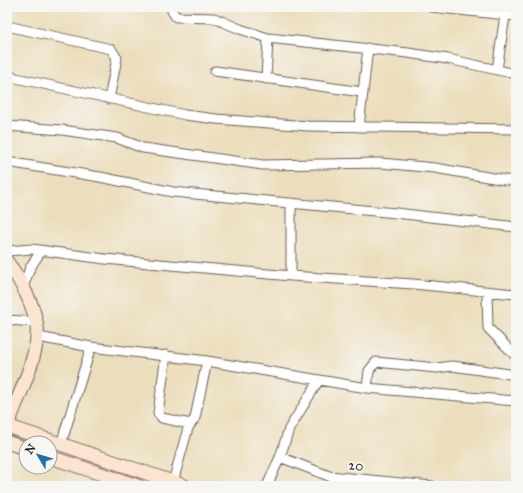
<svg xmlns="http://www.w3.org/2000/svg" width="523" height="493" viewBox="0 0 523 493" font-family="'IM FELL Great Primer',serif">
	<style>
		.lines { fill: none; stroke-linecap: round; stroke-linejoin: round }
		.street-casing { stroke: #656054; stroke-width: 11 }
		.secondary-casing { stroke: #656054; stroke-width: 15 }
		.street { stroke: #fff; stroke-width: 9 }
		.secondary { stroke: #fde4d1; stroke-width: 13 }
		.labels { text-anchor: middle; stroke-width: 3.5; stroke-linejoin: round; paint-order: stroke }
		.street-label { font-size: 14px; fill: #1c1c1c; stroke: #f6f6f2 }
	</style>
	<rect width="100%" height="100%" fill="#f6f6f2"/>
	<filter id="ink" filterUnits="userSpaceOnUse"><feTurbulence type="fractalNoise" baseFrequency=".025" numOctaves="2"/><feDisplacementMap in="SourceGraphic" scale="8" xChannelSelector="R" yChannelSelector="G"/><feConvolveMatrix kernelMatrix="1 2 1 2 8 2 1 2 1" color-interpolation-filters="sRGB"/></filter>
	<filter id="wash" filterUnits="userSpaceOnUse"><feTurbulence type="fractalNoise" baseFrequency=".012" numOctaves="4" result="noise"/><feDisplacementMap in="SourceGraphic" scale="16" xChannelSelector="R" yChannelSelector="G"/><feGaussianBlur stdDeviation="0.9" result="paint"/><feColorMatrix in="noise" values="0 0 0 0 0 0 0 0 0 0 0 0 0 0 0 0 0 1.4 0 .05"/><feComposite in="paint" operator="in"/></filter>
	<g filter="url(#wash)">
		<rect width="100%" height="100%" fill="#ecdebc"/>
	</g>
	<g filter="url(#ink)">
		<g class="lines">
			<g class="street-casing">
				<path id="street" d="M172 7V11L176 17 214 18 240 29 268 38 408 53 448 59 516 74
					M431 7 516 16
					M7 26 111 49 117 58 109 99
					M497 70 505 15
					M215 71 362 92
					M7 74 16 78 185 115 216 119 308 126 516 129
					M266 79 268 38
					M7 126 62 130 117 138 143 148 263 165 381 163 435 168 505 180 516 181
					M359 127 368 48
					M7 162 100 177 173 192 396 213 516 227
					M7 251 32 249 105 259 291 276 413 284 516 294
					M291 276V203
					M23 287 30 268 41 251
					M487 292 488 328 516 356
					M7 320 36 322
					M38 337 91 347 207 361 367 388 516 401
					M166 355 158 413 162 418 190 424
					M367 388 369 371 376 362 437 368 452 366 516 375
					M61 444 91 347
					M280 457 329 476 432 486
					M173 482 188 428 195 418 207 361
					M267 486 280 457 289 429 319 380"/>
			</g>
			<g class="secondary-casing">
				<path id="secondary" d="M7 262C21 280 40 315 37 338 34 365 17 400 7 426
					M7 426 185 486
					M7 442 26 449
					M50 457 138 486"/>
			</g>
			<use href="#street" class="street"/>
			<use href="#secondary" class="secondary"/>
		</g>
	</g>
	<g class="labels">
		<g class="street-label">
			<text transform="translate(356 465) rotate(5)" y="5">20</text>
		</g>
	</g>
	<rect width="523" height="493" fill="none" stroke="#f6f6f2" stroke-width="24"/>
	<g transform="translate(38 455) rotate(308)"><circle r="19" fill="#f6f6f2" stroke="#9f9f9c"/>
	<path d="M0-3L7 15L0 10L-7 15Z" fill="#1f6fb2"/>
	<text y="-6" font-size="11" font-weight="bold" text-anchor="middle" fill="#1c1c1c">N</text>
	</g>
</svg>
